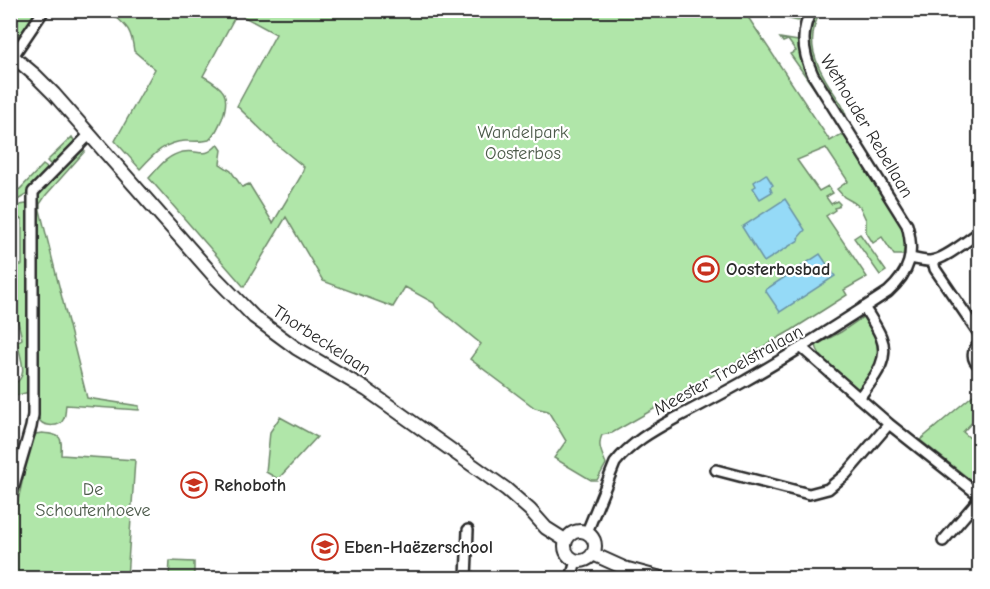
<svg xmlns="http://www.w3.org/2000/svg" width="990" height="589" viewBox="0 0 990 589" font-family="'Comic Neue',sans-serif">
	<style>
		.green { fill: #b0e6a9; stroke: #6e886a; stroke-width: 1.5 }
		.water { fill: #95daf7; stroke: #6b94a5; stroke-width: 1.5 }
		.lines { fill: none; stroke-linecap: round; stroke-linejoin: round }
		.minor-casing { stroke: #2b2b2b; stroke-width: 14 }
		.major-casing { stroke: #2b2b2b; stroke-width: 16 }
		.minor { stroke: #fff; stroke-width: 9 }
		.major { stroke: #fff; stroke-width: 12 }
		.labels { text-anchor: middle; stroke-width: 4.5; stroke-linejoin: round; paint-order: stroke }
		.street-label { font-size: 18px; fill: #2b2b2b; stroke: #fff }
		.park-label { font-size: 18px; fill: #4c5a4a; stroke: #fff }
		.poi-label { font-size: 18px; font-weight: bold; fill: #2b2b2b; stroke: #fff; text-anchor: start }
	</style>
	<rect width="100%" height="100%" fill="#fff"/>
	<filter id="ink" filterUnits="userSpaceOnUse"><feTurbulence type="fractalNoise" baseFrequency=".0167" numOctaves="2"/><feDisplacementMap in="SourceGraphic" scale="12" xChannelSelector="R" yChannelSelector="G"/><feConvolveMatrix kernelMatrix="1 2 1 2 8 2 1 2 1" color-interpolation-filters="sRGB"/></filter>
	<g filter="url(#ink)">
		<path class="green" d="M10 11H41L19 40 11 33Z
			M109 11H744L830 141 842 134 846 135 903 225 905 246 903 255H894L882 237 873 243 866 232V220L860 207 853 202 844 197 837 189 848 181 826 148 797 160 819 191 828 186 833 193 826 197 831 204 837 201 840 204 838 207 834 208 835 210 826 216 867 277 844 290 847 295 792 330 612 433 602 435C597 446 602 453 606 464L597 480H591L554 458 566 441 548 411 535 408 470 359 481 344 436 307 434 303 405 287 393 307 323 281 286 217 244 287 149 178C159 167 167 155 183 152 199 149 204 160 218 144L222 150 220 164 231 171 242 187 249 184 273 223 301 176 304 167 276 144 237 106 276 34 237 13 203 76C224 88 231 94 222 119 218 127 216 134 209 140 201 142 193 141 185 141 164 142 153 155 140 169L115 141 155 69 134 51C131 27 126 26 109 11Z
			M791 11V10L805 11 802 17 798 21 785 18Z
			M818 11H821C804 41 815 64 832 90 839 101 845 107 847 120 823 84 796 55 818 11Z
			M780 38 798 41 800 56 804 68 835 118 790 54 796 51 788 40 783 42Z
			M72 137 75 142V144L53 165 50 164 47 161Z
			M79 150 85 151 46 195 40 204V210L87 398 139 406V410L66 405C65 409 66 416 63 420 60 427 45 427 40 421 38 418 37 411 36 406L35 203 40 194Z
			M43 165 47 168 48 171 26 195 11 204V192L20 189Z
			M26 204 29 206V392L11 397V385C31 379 20 357 17 342L22 339 11 292 10 273 16 265H22V219L16 218 17 209 20 205Z
			M860 234 886 271 880 275 854 238Z
			M863 317H866L869 319 880 346 879 353 875 367 859 391C847 380 818 360 816 345L841 332Z
			M979 390V415L963 432 979 446V483L977 485 920 440Z
			M280 417 317 437 278 479 266 472 270 432Z
			M42 433C62 435 62 436 61 455L135 460 127 578H11V532L31 442 36 434Z
			M170 561 194 562V578L169 577Z"/>
		<path class="water" d="M766 174 773 185 770 187 772 192 760 199 753 188 756 186 754 182Z
			M785 199 805 230 798 238 799 240 764 262 742 227Z
			M820 254 835 276 780 312 765 290Z"/>
		<g class="lines">
			<g class="minor-casing">
				<path id="minor" d="M13 56 44 10
					M910 258C917 259 923 261 930 261 945 260 967 240 980 232
					M933 261 935 269 980 335
					M980 344C971 350 971 360 980 366
					M802 348 889 424 980 496
					M859 398C872 380 891 361 881 337 877 327 870 317 864 307
					M716 470 809 494 828 489 846 474 889 424
					M10 492H12L31 427 33 415V192L90 134
					M587 532 615 463C631 443 652 431 674 419 697 407 720 395 743 382 793 354 840 323 888 292 910 272 915 254 907 225L813 75C803 54 799 32 812 10
					M943 541 980 498
					M466 578 468 530
					M571 578 576 561"/>
			</g>
			<g class="major-casing">
				<path id="major" d="M10 54 35 75 54 94 214 276 254 317 296 348 367 390 391 407 506 489 530 510 546 528 565 540
					M565 546a15 15 0 1 1 30 0a15 15 0 1 1-30 0Z
					M593 554 624 568 661 578"/>
			</g>
			<use href="#minor" class="minor"/>
			<use href="#major" class="major"/>
		</g>
	</g>
	<defs>
		<g id="stadium-ring" transform="scale(1.35)"><circle r="9.5" fill="#fff" stroke="#c8321e" stroke-width="1.5"/><path d="M0-5a6.5 5 0 1 0 0 10a6.5 5 0 1 0 0-10ZM-3.5-1.8h7v3.6h-7Z" fill="#c8321e"/></g>
		<g id="school-ring" transform="scale(1.35)"><circle r="9.5" fill="#fff" stroke="#c8321e" stroke-width="1.5"/><path d="M0-5L7-2L0 1L-7-2ZM-4 1L0 2.5L4 1V4Q0 6-4 4Z" fill="#c8321e"/></g>
	</defs>
	<g fill-rule="evenodd">
		<use href="#stadium-ring" x="706" y="269"/>
		<use href="#school-ring" x="194" y="485"/>
		<use href="#school-ring" x="325" y="547"/>
	</g>
	<g class="labels">
		<g class="street-label">
			<text transform="translate(867 126) rotate(59)" y="6">Wethouder Rebellaan</text>
			<text transform="translate(322 340) rotate(33)" y="6">Thorbeckelaan</text>
			<text transform="translate(728 370) rotate(-29)" y="6">Meester Troelstralaan</text>
		</g>
		<g class="park-label">
			<text x="523" y="138">Wandelpark<tspan x="523" dy="21">Oosterbos</tspan></text>
			<text x="93" y="495">De<tspan x="93" dy="21">Schoutenhoeve</tspan></text>
		</g>
		<g class="poi-label">
			<text x="726" y="275">Oosterbosbad</text>
			<text x="214" y="491">Rehoboth</text>
			<text x="344" y="553">Eben-Haëzerschool</text>
		</g>
	</g>
	<rect width="990" height="589" fill="none" stroke="#fff" stroke-width="36"/>
	<rect x="18" y="18" width="954" height="553" fill="none" stroke="#2b2b2b" stroke-width="2" filter="url(#ink)"/>
</svg>
